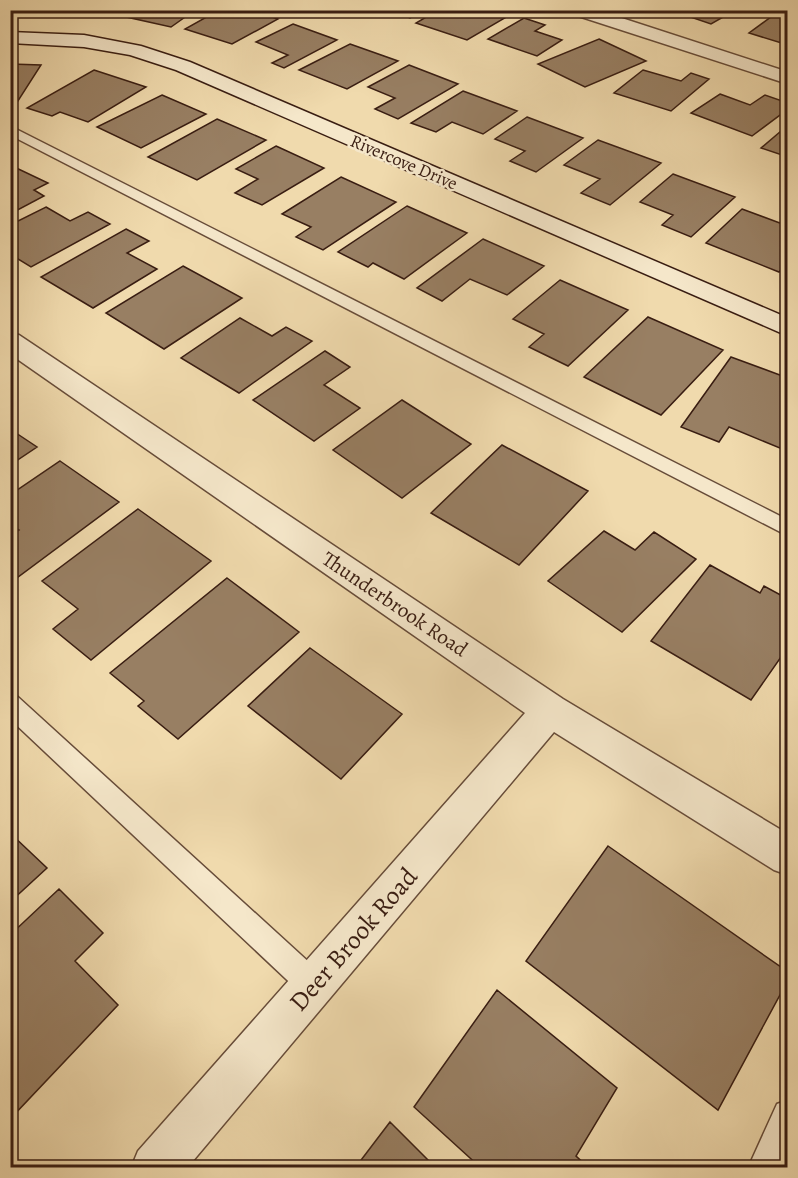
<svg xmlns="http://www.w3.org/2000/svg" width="798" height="1178" viewBox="0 0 798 1178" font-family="Alegreya,serif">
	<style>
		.building { fill: #987f63; stroke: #391d12; stroke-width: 1.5 }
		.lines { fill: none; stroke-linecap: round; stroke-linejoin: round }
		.lane-casing { stroke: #674c39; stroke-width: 3 }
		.street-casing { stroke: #674c39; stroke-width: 3 }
		.secondary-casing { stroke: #391d12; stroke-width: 3 }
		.lane { fill: #f5e7ca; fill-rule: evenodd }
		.street { fill: #f5e7ca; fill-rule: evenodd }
		.secondary { fill: #f5e7ca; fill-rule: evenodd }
		.labels { text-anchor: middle; stroke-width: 5; stroke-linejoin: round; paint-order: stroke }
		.far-street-label { font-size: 18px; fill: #391d12; stroke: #f5e7ca }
		.street-label { font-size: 21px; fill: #391d12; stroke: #f5e7ca }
		.near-street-label { font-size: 26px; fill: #391d12; stroke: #f5e7ca }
	</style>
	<rect width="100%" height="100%" fill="#f0daad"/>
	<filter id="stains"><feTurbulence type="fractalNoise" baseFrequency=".00333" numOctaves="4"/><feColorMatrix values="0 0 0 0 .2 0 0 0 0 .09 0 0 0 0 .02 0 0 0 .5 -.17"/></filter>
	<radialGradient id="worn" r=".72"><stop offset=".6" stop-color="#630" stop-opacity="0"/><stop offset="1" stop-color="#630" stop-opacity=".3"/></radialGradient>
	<path class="building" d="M10 10H42L41 13 10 14Z
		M130 10H195L171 27 122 16Z
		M219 10H250L278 19 232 44 185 29Z
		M390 10H425L410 18Z
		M438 10H467L480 15 487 10H504L513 13 467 40 416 23Z
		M670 10H728L732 12 711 24Z
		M775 14 788 18V45L749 33Z
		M524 18 545 25 535 31 562 40 537 56 488 39Z
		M293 24 337 40 284 68 272 63 288 55 256 42Z
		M599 39 646 61 585 87 538 64Z
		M350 44 398 61 347 89 299 70Z
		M10 64 41 65 16 104 10 103Z
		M409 65 458 84 398 119 375 109 395 98 368 87Z
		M94 70 146 87 88 122 60 112 52 116 27 108Z
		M643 70 681 81 691 73 709 79 671 111 614 93Z
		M463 91 517 111 483 134 452 122 436 132 411 123Z
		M720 94 750 105 765 95 788 103V109L752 136 691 113Z
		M162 95 206 114 141 148 97 127Z
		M527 117 583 138 536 172 510 161 525 151 495 139Z
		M217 119 266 140 197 180 148 157Z
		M788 125V157L761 148Z
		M598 140 661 163 610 205 581 193 600 179 564 165Z
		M276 146 324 168 262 205 235 193 258 179 236 169Z
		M10 165 48 183 34 190 44 196 10 214Z
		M673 174 735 197 691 237 662 225 673 215 640 202Z
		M341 177 396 202 323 250 296 237 311 227 282 214Z
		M407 206 467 233 404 279 373 263 368 267 338 252Z
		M46 207 70 221 88 212 110 224 31 267 10 254V225Z
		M742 209 788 226V263L779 272 706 243Z
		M126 229 149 241 127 253 157 269 93 308 41 277Z
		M483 239 544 266 507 295 470 279 442 301 417 288Z
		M183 266 242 298 164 349 106 313Z
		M560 280 628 310 568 366 529 347 544 334 513 319Z
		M648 317 723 350 661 415 584 377Z
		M240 318 272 336 286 327 312 341 239 393 181 358Z
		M325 351 350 367 324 385 360 408 314 441 253 400Z
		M731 357 788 378 787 451 729 427 719 442 681 427Z
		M402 400 471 444 402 498 333 450Z
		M10 429 37 447 10 465Z
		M502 445 588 491 519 565 431 513Z
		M60 461 119 502 14 580 10 577V536L19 530 10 524V495Z
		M138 509 211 561 91 660 53 629 78 609 42 581Z
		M604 531 635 550 654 532 696 559 622 632 548 581Z
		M710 565 760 593 764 586 788 599V647L751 700 651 641Z
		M227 578 299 632 178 739 138 706 144 701 110 673Z
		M310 648 402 714 341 779 248 706Z
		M10 833 47 868 10 902Z
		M608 846 788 972V980L718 1110 526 961Z
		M59 889 103 933 75 961 118 1005 10 1119V935Z
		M497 990 617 1088 576 1156 589 1168H481L414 1107Z
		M390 1122 436 1168H355Z"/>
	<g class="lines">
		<g class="lane-casing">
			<path id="lane" d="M10 126 788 520V536L10 135Z
				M10 694 18 697 323 975 327 985 323 995 313 999 303 995 10 719Z
				M788 1100V1150L779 1168H748L777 1104Z"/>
		</g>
		<g class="street-casing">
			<path id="street" d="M570 10H597L788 72V84L572 14Z
				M10 333 19 335 563 699 788 834V875L774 870 554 732 187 1168H131L138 1151 525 713 10 354Z"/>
		</g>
		<g class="secondary-casing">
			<path id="secondary" d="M10 32 84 35 141 46 190 62 788 318V336L176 70 130 55 84 47 10 43Z"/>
		</g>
		<use href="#lane" class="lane"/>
		<use href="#street" class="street"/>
		<use href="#secondary" class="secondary"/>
	</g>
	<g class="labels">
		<g class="far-street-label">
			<text transform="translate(404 162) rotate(23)" y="6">Rivercove Drive</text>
		</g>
		<g class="street-label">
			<text transform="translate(395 604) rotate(34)" y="7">Thunderbrook Road</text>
		</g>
		<g class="near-street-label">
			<text transform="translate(353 939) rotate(-49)" y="9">Deer Brook Road</text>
		</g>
	</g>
	<rect width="798" height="1178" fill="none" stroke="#f0daad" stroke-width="36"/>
	<rect x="12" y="12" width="774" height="1154" fill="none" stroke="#391d12" stroke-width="3"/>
	<rect x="18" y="18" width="762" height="1142" fill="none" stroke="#391d12" stroke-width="1.5"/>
	<rect width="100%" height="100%" filter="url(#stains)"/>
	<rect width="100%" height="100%" fill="url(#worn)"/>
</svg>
